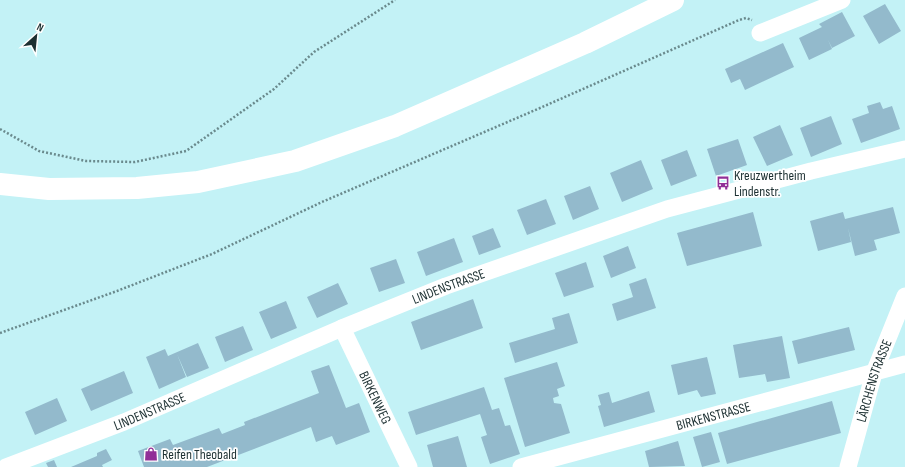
<svg xmlns="http://www.w3.org/2000/svg" width="905" height="467" viewBox="0 0 905 467" font-family="'Sofia Sans Condensed',sans-serif">
	<style>
		.building { fill: #93bacc }
		.lines { fill: none; stroke-linecap: round; stroke-linejoin: round }
		.path { stroke: #6a8a8d; stroke-width: 2.5; stroke-dasharray: 2 2; stroke-linecap: butt }
		.minor { stroke: #fff; stroke-width: 17 }
		.secondary { stroke: #fff; stroke-width: 22 }
		.labels { text-anchor: middle; stroke-width: 3.5; stroke-linejoin: round; paint-order: stroke }
		.poi-label { font-size: 14px; fill: #1d3032; stroke: #fff; text-anchor: start }
		.street-label { font-size: 14px; fill: #1d3032; stroke: #fff }
	</style>
	<rect width="100%" height="100%" fill="#c3f2f6"/>
	<path class="building" d="M885 4 901 31 879 44 863 16Z
		M842 12 855 36 832 48 828 40 832 49 809 60 799 38 822 27 819 24Z
		M783 43 794 67 745 90 740 79 731 83 725 69Z
		M880 102 883 109 892 106 900 129 861 143 852 119 869 113 867 106Z
		M831 116 842 144 811 157 800 128Z
		M780 125 793 155 767 166 753 137Z
		M738 139 747 165 716 176 707 149Z
		M687 150 697 176 671 186 661 160Z
		M641 160 653 189 622 202 610 173Z
		M590 186 599 209 573 220 564 196Z
		M546 199 556 224 527 235 517 210Z
		M893 207 900 233 874 240 877 250 855 256 848 228 851 242 818 251 810 221 843 212 845 219Z
		M753 212 762 246 687 266 677 233Z
		M493 228 501 247 479 255 472 236Z
		M454 238 463 262 426 276 417 252Z
		M628 246 636 268 611 278 603 256Z
		M396 259 405 283 379 292 370 268Z
		M586 262 594 287 564 297 555 273Z
		M646 278 656 308 617 321 612 304 633 297 629 284Z
		M338 283 348 304 317 318 307 297Z
		M473 299 483 328 421 350 411 322Z
		M286 301 297 328 271 339 259 312Z
		M569 313 578 343 515 363 509 343 555 329 552 318Z
		M243 326 253 350 225 362 215 337Z
		M849 327 855 350 798 364 792 341Z
		M782 336 790 378 767 382 765 374 739 378 733 345Z
		M198 343 209 368 187 377 177 354 186 377 159 389 146 357 165 349 168 356Z
		M707 357 716 394 701 397 697 390 678 395 671 365Z
		M557 362 565 386 557 389 559 396 553 398 554 403 561 404 570 433 525 447 504 378Z
		M329 365 346 408 359 403 370 432 336 445 332 436 316 442 311 427 207 467H144L138 451 170 439 173 445 219 428 222 434 245 425 244 422 319 393 311 371Z
		M124 371 133 393 91 411 81 389Z
		M484 387 492 410 499 408 505 426 510 425 520 454 490 464 481 437 487 435 480 414 416 435 408 412Z
		M649 391 655 412 604 427 598 406 601 405 598 395 609 392 612 403Z
		M57 398 67 421 35 435 25 412Z
		M832 401 841 433 727 464 718 433Z
		M711 432 720 462 702 467 693 437Z
		M458 436 467 467H433L427 445Z
		M678 441 685 466 649 467 645 451Z
		M106 449 112 460 102 465 103 467H71L97 456V453Z
		M54 460 57 467H48L46 463Z"/>
	<g class="lines">
		<path class="path" d="M0 129 39 151 86 161 135 162 186 151 274 89 314 52 395 0
			M0 333 117 291 212 254 322 202 540 108 739 20 746 18 752 20"/>
		<g class="minor">
			<path d="M760 33 842 0"/>
			<path id="s1" d="M342 328 409 467"/>
			<path id="s2" d="M6 467 124 422 342 328 446 286 667 209 811 171 905 149"/>
			<path id="s3" d="M521 467 905 364"/>
			<path id="s4" d="M848 467 874 373 905 296"/>
		</g>
		<path class="secondary" d="M0 184 49 189 137 188 198 182 295 161 395 126 585 43 673 0"/>
	</g>
	<defs>
		<g id="bus-bare" transform="scale(1.08)"><path d="M-5-6H5V4H4V6H2V4H-2V6H-4V4H-5ZM-3.5-4V0h7V-4ZM-3.5 1.2v1.5H-2V1.2ZM2 1.2v1.5H3.5V1.2Z" fill="#912f97" stroke="#fff" stroke-width="2.5" paint-order="stroke"/></g>
		<g id="shop-bare" transform="scale(1.08)"><path d="M-5-2.5h2.3a2.7 3.5 0 0 1 5.4 0H5L5.5 6h-11ZM-1.5-2.5h3a1.5 2.3 0 0 0-3 0Z" fill="#912f97" stroke="#fff" stroke-width="2.5" paint-order="stroke"/></g>
	</defs>
	<g fill-rule="evenodd">
		<use href="#bus-bare" x="723" y="183"/>
		<use href="#shop-bare" x="151" y="454"/>
	</g>
	<g class="labels">
		<g class="poi-label">
			<text x="734" y="180">Kreuzwertheim<tspan x="734" dy="16">Lindenstr.</tspan></text>
			<text x="162" y="459">Reifen Theobald</text>
		</g>
		<g class="street-label">
			<text dy="5" stroke="none"><textPath href="#s2" startOffset="478">LINDENSTRASSE</textPath></text>
			<text dy="5" stroke="none"><textPath href="#s4" startOffset="90">LÄRCHENSTRASSE</textPath></text>
			<text dy="5" stroke="none"><textPath href="#s1" startOffset="77">BIRKENWEG</textPath></text>
			<text dy="5" stroke="none"><textPath href="#s2" startOffset="154">LINDENSTRASSE</textPath></text>
			<text dy="5" stroke="none"><textPath href="#s3" startOffset="199">BIRKENSTRASSE</textPath></text>
		</g>
	</g>
	<g transform="translate(36 36) rotate(27)" stroke="#ffffff" stroke-width="3" paint-order="stroke">
	<path d="M0-3L7 15L0 10L-7 15Z" fill="#1d3032"/>
	<text y="-6" font-size="11" font-weight="bold" text-anchor="middle" fill="#1d3032">N</text>
	</g>
</svg>
